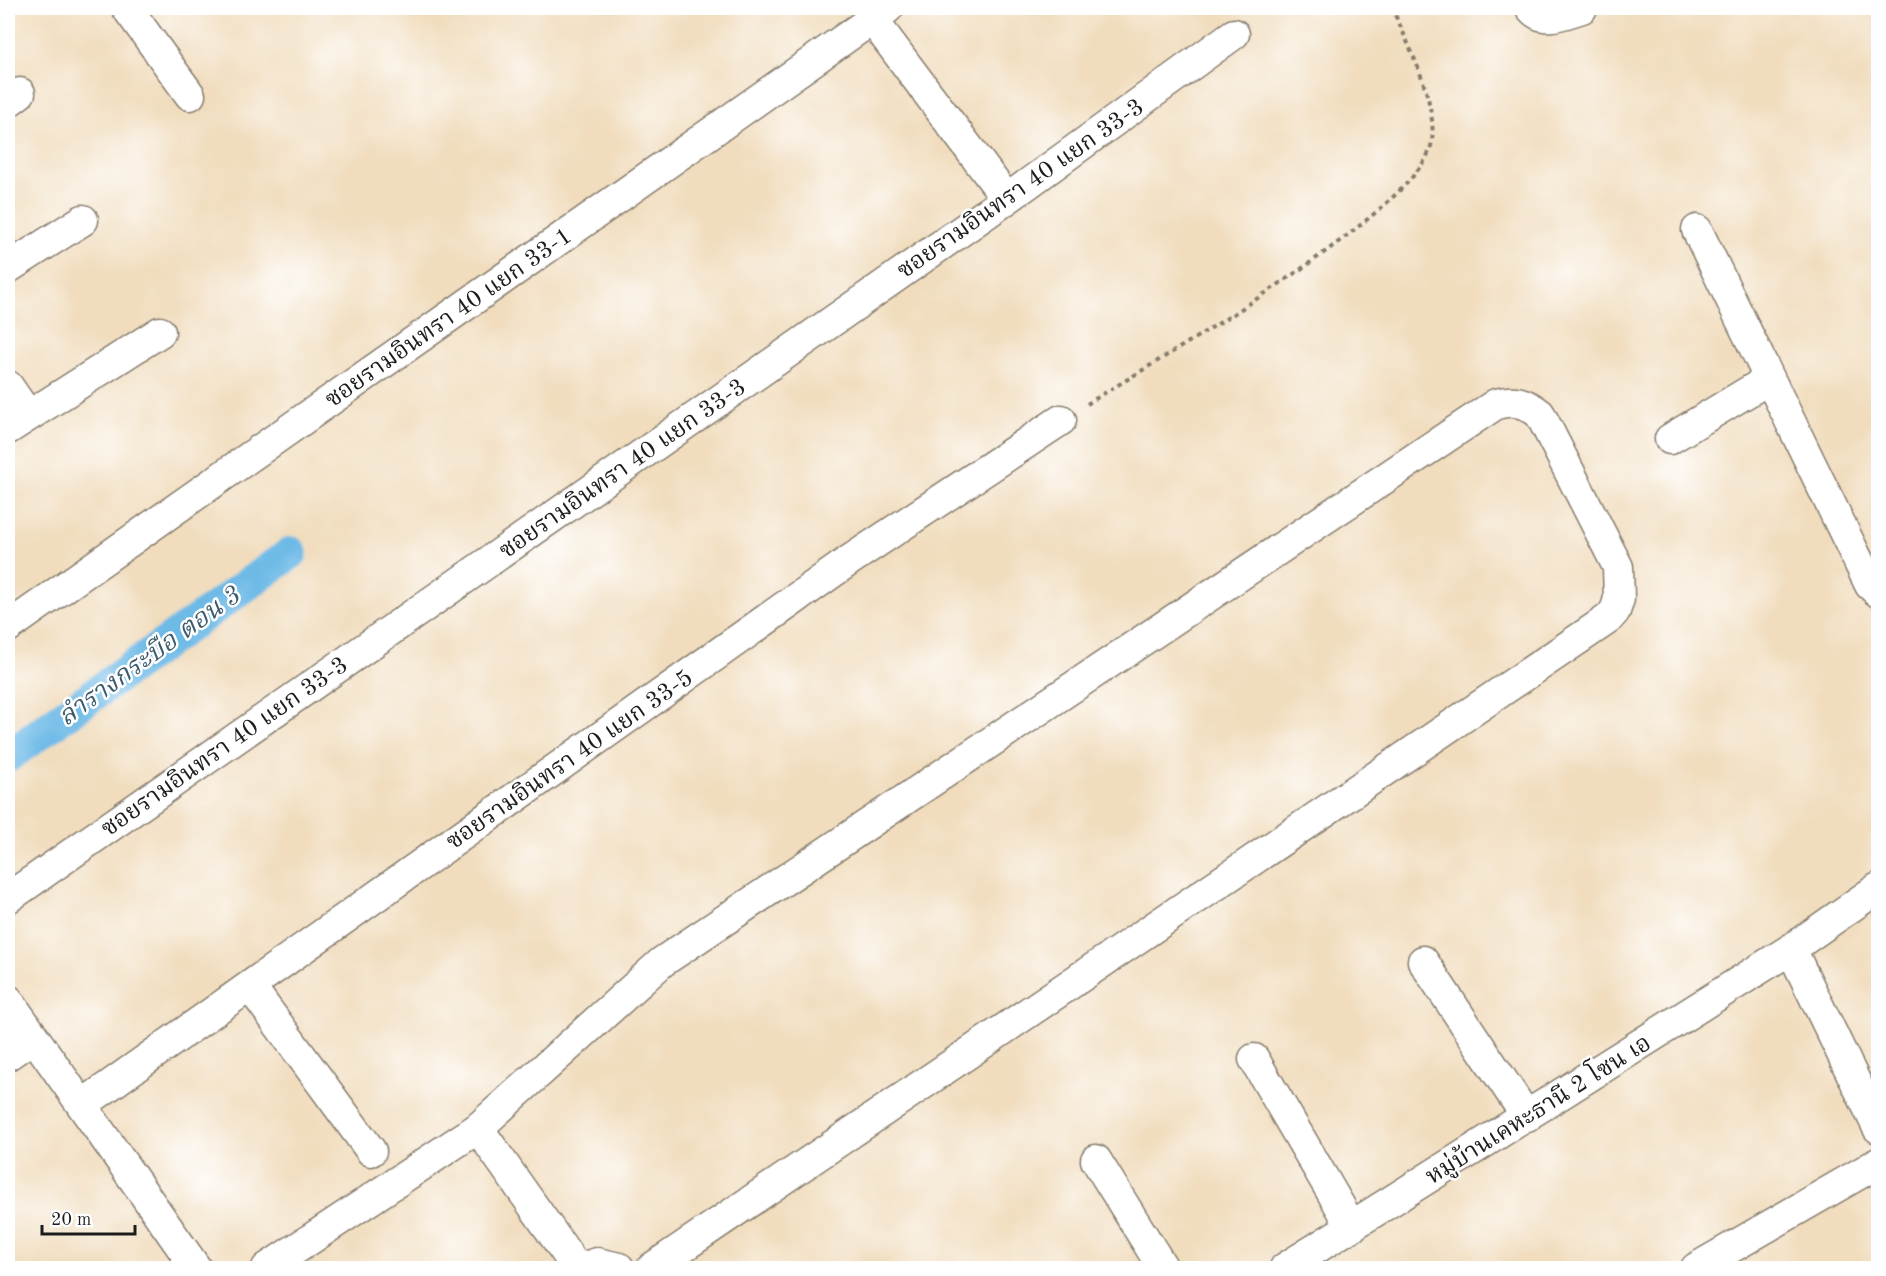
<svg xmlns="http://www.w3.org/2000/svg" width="1886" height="1276" viewBox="0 0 1886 1276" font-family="'Old Standard TT','Noto Serif Thai',serif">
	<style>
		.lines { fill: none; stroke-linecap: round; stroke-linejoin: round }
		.canal { stroke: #6dbae7; stroke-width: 33 }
		.minor-casing { stroke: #867c6d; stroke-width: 33 }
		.path { stroke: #867c6d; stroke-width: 4; stroke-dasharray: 4.5 4.5; stroke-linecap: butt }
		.minor { stroke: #fff; stroke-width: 30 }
		.labels { text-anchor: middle; stroke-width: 5; stroke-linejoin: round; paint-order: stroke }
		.street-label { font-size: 24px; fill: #1c1c1c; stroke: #fff }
		.water-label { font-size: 26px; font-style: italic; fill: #3c5b6d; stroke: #fff }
	</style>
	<rect width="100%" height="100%" fill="#fff"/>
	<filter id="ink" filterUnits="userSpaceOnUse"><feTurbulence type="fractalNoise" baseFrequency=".0167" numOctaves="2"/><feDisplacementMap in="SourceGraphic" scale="12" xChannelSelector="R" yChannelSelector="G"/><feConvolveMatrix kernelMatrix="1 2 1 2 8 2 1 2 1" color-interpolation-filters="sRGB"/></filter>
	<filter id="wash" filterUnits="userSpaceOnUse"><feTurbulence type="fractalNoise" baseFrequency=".008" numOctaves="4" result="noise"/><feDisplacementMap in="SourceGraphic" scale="24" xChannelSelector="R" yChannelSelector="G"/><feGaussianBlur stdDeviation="1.35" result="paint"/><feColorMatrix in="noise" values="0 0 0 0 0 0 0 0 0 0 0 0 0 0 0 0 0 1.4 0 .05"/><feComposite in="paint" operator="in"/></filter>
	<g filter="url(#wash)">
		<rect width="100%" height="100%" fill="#f1ddbe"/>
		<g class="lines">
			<path class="canal" d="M8 756 291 553"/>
		</g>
	</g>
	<g filter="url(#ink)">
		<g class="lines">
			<g class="minor-casing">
				<path id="minor" d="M127 8 190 95
					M1531 8C1544 24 1565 13 1582 8
					M872 19 1007 199
					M8 102 20 93
					M1697 230 1870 585 1878 592
					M8 268 83 220
					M8 386 28 415
					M8 429 160 332
					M1670 439 1769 379
					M8 627 888 8
					M8 898 1007 199 1234 34
					M1791 949 1878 1128
					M1423 961 1527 1117
					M250 986 371 1151
					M8 1000 196 1268
					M8 1055 34 1037
					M1254 1059 1352 1227
					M82 1105 850 560 1061 420
					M478 1128 577 1268
					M1096 1160 1163 1268
					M267 1268 478 1128 662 962 1496 404C1514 399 1525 402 1540 414L1618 567 1619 599 1615 611 1608 619 652 1268
					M581 1268 597 1263 619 1268
					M1285 1268 1791 949 1878 888
					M1696 1268 1878 1163"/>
			</g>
			<path class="path" d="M1087 404C1150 364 1425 209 1432 141 1437 100 1408 44 1392 8"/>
			<use href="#minor" class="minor"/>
		</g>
	</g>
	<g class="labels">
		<g class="street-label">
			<text transform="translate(1020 188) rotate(-35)" y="8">ซอยรามอินทรา 40 แยก 33-3</text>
			<text transform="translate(448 317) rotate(-35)" y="8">ซอยรามอินทรา 40 แยก 33-1</text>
			<text transform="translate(622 468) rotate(-35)" y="8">ซอยรามอินทรา 40 แยก 33-3</text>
			<text transform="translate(224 746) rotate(-35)" y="8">ซอยรามอินทรา 40 แยก 33-3</text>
			<text transform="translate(569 759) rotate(-35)" y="8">ซอยรามอินทรา 40 แยก 33-5</text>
			<text transform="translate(1538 1109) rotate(-32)" y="8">หมู่บ้านเคหะธานี 2 โซน เอ</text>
		</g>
		<g class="water-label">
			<text transform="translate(149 655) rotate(-36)" y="9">ลำรางกระบือ ตอน 3</text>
		</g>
	</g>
	<rect width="1886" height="1276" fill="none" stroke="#fff" stroke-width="30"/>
	<path d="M42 1225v9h93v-9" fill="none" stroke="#1c1c1c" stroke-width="3"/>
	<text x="51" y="1225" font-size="18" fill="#1c1c1c" stroke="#ffffff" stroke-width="4.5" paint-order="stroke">20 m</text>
</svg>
